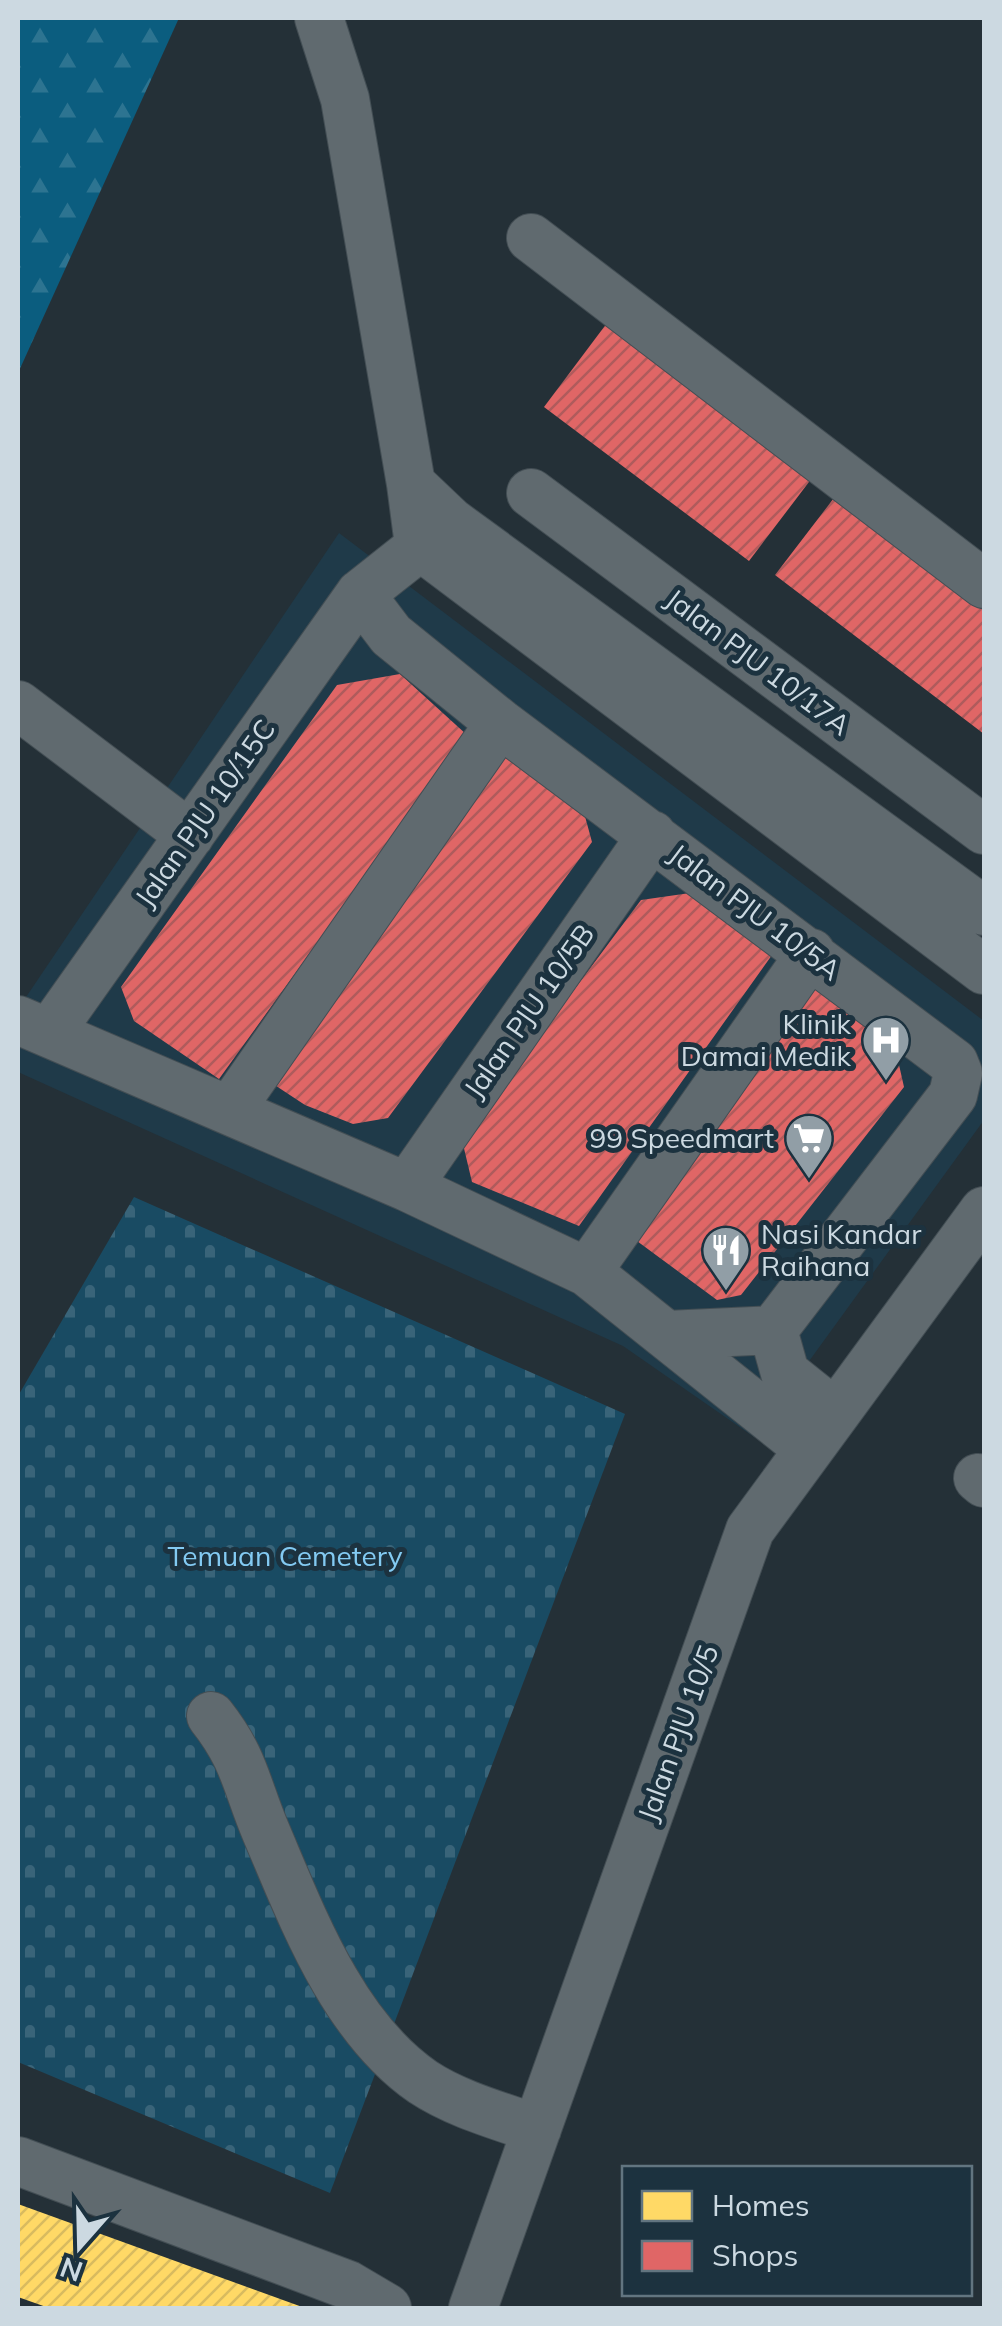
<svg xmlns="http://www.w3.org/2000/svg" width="1002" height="2326" viewBox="0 0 1002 2326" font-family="Mulish,sans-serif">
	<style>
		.built { fill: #1f3a49 }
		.forest { fill: url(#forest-firs) }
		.cemetery { fill: url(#cemetery-stones) }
		.homes { fill: url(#homes-hatch) }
		.shops { fill: url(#shops-hatch) }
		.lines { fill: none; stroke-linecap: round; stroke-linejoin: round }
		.minor-casing { stroke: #434e54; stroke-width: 50 }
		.minor { stroke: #606a6f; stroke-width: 48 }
		.labels { text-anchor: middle; stroke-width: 10; stroke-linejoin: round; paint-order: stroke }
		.street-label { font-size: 28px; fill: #ccd9e1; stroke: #1c323f }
		.poi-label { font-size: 28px; fill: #ccd9e1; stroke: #1c323f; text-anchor: end }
		.park-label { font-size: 28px; fill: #83caf2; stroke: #1c323f }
	</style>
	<defs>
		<pattern id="forest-firs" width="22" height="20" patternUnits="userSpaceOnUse" patternTransform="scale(2.5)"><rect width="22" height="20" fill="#0b5d7f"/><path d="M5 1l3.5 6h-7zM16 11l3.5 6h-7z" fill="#2d7491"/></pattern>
		<pattern id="cemetery-stones" width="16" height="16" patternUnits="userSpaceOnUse" patternTransform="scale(2.5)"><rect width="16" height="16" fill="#194b63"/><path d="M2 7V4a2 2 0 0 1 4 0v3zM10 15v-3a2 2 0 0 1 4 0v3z" fill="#396479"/></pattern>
		<pattern id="homes-hatch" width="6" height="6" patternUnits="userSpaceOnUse" patternTransform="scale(2.5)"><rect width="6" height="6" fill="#ffd966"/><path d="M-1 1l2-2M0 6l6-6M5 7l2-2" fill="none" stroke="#d8bb5f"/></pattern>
		<pattern id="shops-hatch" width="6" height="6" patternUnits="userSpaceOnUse" patternTransform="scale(2.5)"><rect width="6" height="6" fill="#e06666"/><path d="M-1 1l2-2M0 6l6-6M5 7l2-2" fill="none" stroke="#af5b5c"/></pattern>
	</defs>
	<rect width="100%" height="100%" fill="#243037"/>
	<path class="built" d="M339 533 984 1021V1120L754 1437 623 1346 18 1072V1009Z"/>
	<path class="forest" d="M18 18H179L18 373Z"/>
	<path class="cemetery" d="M134 1197 625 1414 330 2193 18 2062V1396Z"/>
	<path class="homes" d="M18 2204 305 2308H49L18 2297Z"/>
	<path class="shops" d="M607 323 812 478 749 561 544 407Z
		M837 494 984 606V734L775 575Z
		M400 674 467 735 219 1079 134 1021 121 987 337 685Z
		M498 747 583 809 592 842 388 1118 353 1124 305 1105 261 1076Z
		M690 893 772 955 579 1226 472 1182 462 1140 641 900Z
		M804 980 895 1047 904 1087 741 1295 717 1300 622 1230Z"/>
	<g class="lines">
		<g class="minor-casing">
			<path id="minor" d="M319 18 345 99 411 484 419 545 984 970
				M531 238 984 584
				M411 484 451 522 984 911
				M531 493 984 830
				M360 594 391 635 500 723 954 1063 958 1073 953 1095 773 1330 785 1373 835 1413
				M18 705 190 835
				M18 1020 407 1187 587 1272 809 1449
				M50 1032 360 594 446 526
				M230 1110 500 723
				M407 1187 652 835
				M587 1272 811 953
				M667 1335 773 1330
				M978 1478 984 1483
				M211 1716C245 1759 246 1785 266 1832 303 1919 343 2027 423 2082 456 2104 500 2116 537 2129
				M18 2161 348 2285 387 2308
				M473 2308 750 1530 984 1211"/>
		</g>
		<use href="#minor" class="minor"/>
	</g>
	<defs>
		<g id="hospital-pin" transform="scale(2.5)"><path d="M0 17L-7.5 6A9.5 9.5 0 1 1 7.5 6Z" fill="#919ea6" stroke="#1c323f"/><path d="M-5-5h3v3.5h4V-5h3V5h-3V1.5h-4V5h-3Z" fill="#fff"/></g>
		<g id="supermarket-pin" transform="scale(2.5)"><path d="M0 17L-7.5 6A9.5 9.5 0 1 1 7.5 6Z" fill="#919ea6" stroke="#1c323f"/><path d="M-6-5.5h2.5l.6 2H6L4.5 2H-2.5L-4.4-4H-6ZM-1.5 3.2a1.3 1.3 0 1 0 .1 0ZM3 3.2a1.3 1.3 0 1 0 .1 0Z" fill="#fff"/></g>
		<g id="restaurant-pin" transform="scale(2.5)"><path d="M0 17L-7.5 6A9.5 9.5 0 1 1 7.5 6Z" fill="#919ea6" stroke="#1c323f"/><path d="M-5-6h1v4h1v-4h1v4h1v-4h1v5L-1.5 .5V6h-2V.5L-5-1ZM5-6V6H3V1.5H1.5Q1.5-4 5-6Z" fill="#fff"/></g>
	</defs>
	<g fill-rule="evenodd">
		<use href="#hospital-pin" x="886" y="1040"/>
		<use href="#supermarket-pin" x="809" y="1138"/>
		<use href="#restaurant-pin" x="726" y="1250"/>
	</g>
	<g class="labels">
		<g class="street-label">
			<text transform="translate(758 662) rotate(37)" y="10">Jalan PJU 10/17A</text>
			<text transform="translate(205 813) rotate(-55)" y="10">Jalan PJU 10/15C</text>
			<text transform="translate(755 912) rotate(37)" y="10">Jalan PJU 10/5A</text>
			<text transform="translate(529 1011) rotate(-55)" y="10">Jalan PJU 10/5B</text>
			<text transform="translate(678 1733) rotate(-70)" y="10">Jalan PJU 10/5</text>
		</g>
		<g class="poi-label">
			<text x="851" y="1034">Klinik<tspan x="851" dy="32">Damai Medik</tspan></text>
			<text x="774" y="1148">99 Speedmart</text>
			<text x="761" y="1244" text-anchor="start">Nasi Kandar<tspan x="761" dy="32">Raihana</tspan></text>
		</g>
		<g class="park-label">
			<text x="285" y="1566">Temuan Cemetery</text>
		</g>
	</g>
	<rect width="1002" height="2326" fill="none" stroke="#ccd9e1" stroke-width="40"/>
	<rect x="622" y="2166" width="350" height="130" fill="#1c323f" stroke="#627580" stroke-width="2.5"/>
	<rect x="642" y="2191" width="50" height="30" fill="#ffd966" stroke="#627580" stroke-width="2.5"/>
	<text x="712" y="2216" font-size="30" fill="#ccd9e1">Homes</text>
	<rect x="642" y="2241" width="50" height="30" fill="#e06666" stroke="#627580" stroke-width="2.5"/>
	<text x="712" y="2266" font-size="30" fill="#ccd9e1">Shops</text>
	<g transform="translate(80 2246) rotate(200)" stroke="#1c323f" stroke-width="8" paint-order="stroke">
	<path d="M0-8L18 38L0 25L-18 38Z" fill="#ccd9e1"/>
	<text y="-15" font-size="28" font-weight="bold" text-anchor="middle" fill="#ccd9e1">N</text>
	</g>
</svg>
